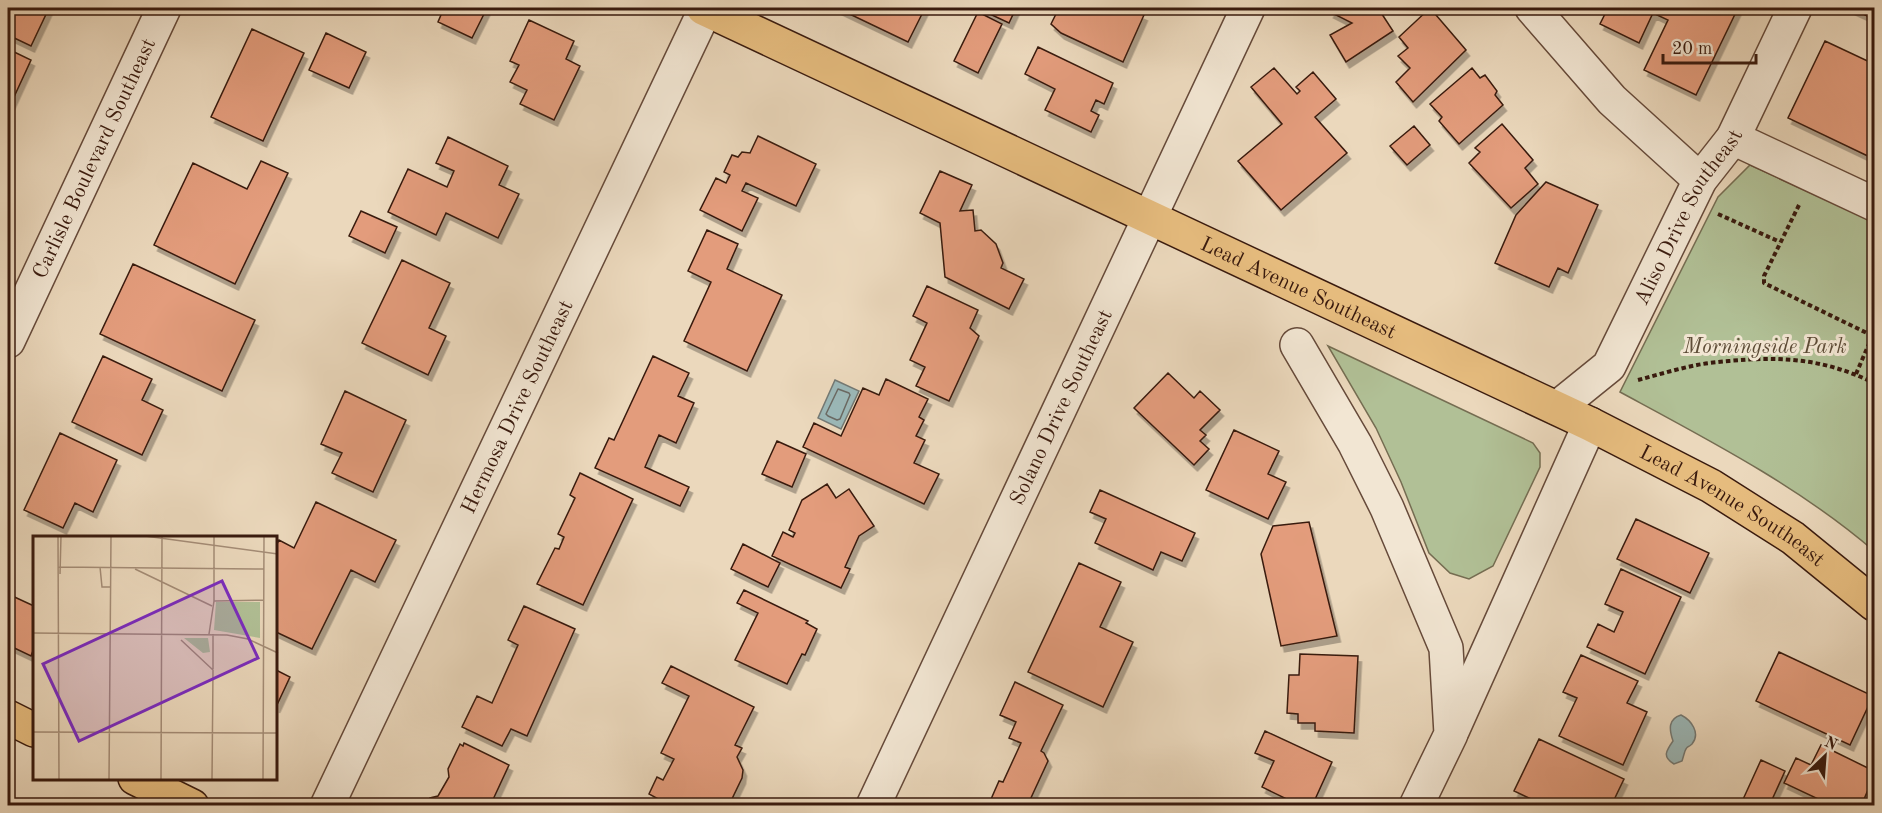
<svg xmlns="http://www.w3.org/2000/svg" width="1882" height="813" viewBox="0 0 1882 813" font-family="'Old Standard TT',serif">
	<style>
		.green { fill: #b1c096; stroke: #756d52; stroke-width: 1.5 }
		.water { fill: #9bb8b8; stroke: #747974; stroke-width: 1.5 }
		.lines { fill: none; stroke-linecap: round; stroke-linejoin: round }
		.shore { stroke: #6a6963; stroke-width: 1.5 }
		.building { fill: #e39c7c; stroke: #391a0e; stroke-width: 1.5; filter: url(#shadow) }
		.minor-casing { stroke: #664a3a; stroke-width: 36 }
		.major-casing { stroke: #391a0e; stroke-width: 36 }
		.path { stroke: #391a0e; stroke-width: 4; stroke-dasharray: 4.5 3; stroke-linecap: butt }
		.minor { stroke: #f2e6d3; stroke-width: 33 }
		.major { stroke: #e6bc7e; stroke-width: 33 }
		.labels { text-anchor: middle; stroke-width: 6; stroke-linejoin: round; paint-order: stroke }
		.street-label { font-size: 21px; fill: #391a0e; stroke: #f2e6d3 }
		.park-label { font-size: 21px; font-style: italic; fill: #5d4c37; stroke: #f2e6d3 }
		.inset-road { fill: none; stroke: #a48c76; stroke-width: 1.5 }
		.view { fill: #7b2cbf; fill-opacity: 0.15; stroke: #7b2cbf; stroke-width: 3 }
		.inset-edge { fill: none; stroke: #391a0e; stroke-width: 3 }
	</style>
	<defs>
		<filter id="shadow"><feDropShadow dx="3.5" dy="6" stdDeviation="0" flood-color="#0004"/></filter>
	</defs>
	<rect width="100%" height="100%" fill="#ebd8bc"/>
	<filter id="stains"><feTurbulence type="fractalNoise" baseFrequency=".00333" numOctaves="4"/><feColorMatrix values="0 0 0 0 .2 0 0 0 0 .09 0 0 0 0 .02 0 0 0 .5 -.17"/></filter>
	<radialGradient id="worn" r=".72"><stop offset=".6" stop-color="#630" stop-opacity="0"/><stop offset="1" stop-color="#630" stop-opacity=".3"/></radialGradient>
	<path class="green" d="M1750 165 1874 222V551C1800 487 1707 439 1620 392L1718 197Z
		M1328 346 1533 443 1540 453V467L1493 566 1469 579 1450 573 1429 553 1401 482 1376 428Z"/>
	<path class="water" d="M835 380 859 391 841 429 818 418Z
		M1681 715C1691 720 1701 733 1692 744 1687 749 1688 744 1685 751 1684 754 1683 758 1682 761L1674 764C1662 757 1666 751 1673 741 1669 729 1668 719 1681 715Z"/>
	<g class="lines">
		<path class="shore" d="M838 389 849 393 850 395 840 419 837 420 828 416 826 414Z"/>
	</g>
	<path class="building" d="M8 8H49L31 46 8 35Z
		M444 8H487L472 38 438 22Z
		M837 8H925L908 42Z
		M979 8H1016L1009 23 979 9Z
		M1059 8H1128L1144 15 1123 62 1061 33 1051 24Z
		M1332 8H1378L1393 31 1346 62 1330 35 1352 23 1330 12Z
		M1430 8 1466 50 1413 102 1396 82 1410 68 1398 56 1408 48 1399 37Z
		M1608 8H1738L1696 95 1644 70 1668 20 1653 13 1639 43 1600 24Z
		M1850 8H1874V19Z
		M978 12 1002 24 978 73 954 61Z
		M529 20 574 41 566 59 580 66 554 120 520 104 527 90 510 82 519 65 510 61Z
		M252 29 304 53 263 141 211 117Z
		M326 33 366 52 349 88 309 70Z
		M1825 41 1874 64V159L1788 118Z
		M1038 47 1113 83 1104 104 1096 100 1091 111 1099 115 1091 132 1045 110 1055 89 1025 74Z
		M8 49 31 60 8 110Z
		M1274 68 1297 94 1300 91 1296 87 1313 72 1336 99 1315 117 1347 153 1281 210 1238 161 1282 124 1251 87Z
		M1472 68 1480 78 1485 75 1497 91 1495 95 1503 105 1459 144 1439 121 1442 117 1430 104Z
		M1502 124 1533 160 1525 168 1538 184 1511 208 1469 163 1480 152 1475 148Z
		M1414 126 1430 145 1407 165 1390 146Z
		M758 136 816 164 796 206 746 183 742 191 758 198 742 231 700 210 716 178 726 183 730 175 724 172 732 155 738 157 742 152 750 153Z
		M448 137 508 166 499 185 519 194 498 238 446 213 436 235 388 212 408 169 447 187 454 171 436 163Z
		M261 161 288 173 235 284 154 245 193 163 247 189Z
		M940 171 972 185 960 211 973 210 975 231 981 230 996 244 1003 263 1001 268 1024 279 1009 309 945 277 940 223 920 213Z
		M1546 182 1598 205 1568 273 1558 268 1549 287 1495 263 1516 215Z
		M361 211 397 227 385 253 349 236Z
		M707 230 738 244 727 269 782 295 747 371 684 341 711 282 688 271Z
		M402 260 450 283 429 328 446 336 428 375 362 343Z
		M133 264 255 320 222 391 100 334Z
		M927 286 978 310 970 328 979 336 949 401 916 386 925 367 910 360 927 323 913 316Z
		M103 356 152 379 142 400 163 410 142 455 72 422Z
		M653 356 689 373 678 396 694 403 676 443 659 435 645 467 689 487 680 506 595 468 609 438 614 440Z
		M1168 373 1194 398 1200 391 1220 410 1200 430 1206 435 1200 441 1209 449 1194 465 1134 408Z
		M886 379 928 399 919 417 924 420 916 436 925 440 914 463 939 474 924 504 803 447 814 423 841 436 863 388 879 395Z
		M345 391 406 420 373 492 332 473 342 453 321 444Z
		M1234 430 1279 451 1268 474 1286 482 1268 519 1206 490Z
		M60 433 117 460 93 512 75 503 63 528 24 510Z
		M777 441 806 454 792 487 762 474Z
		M580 473 633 499 583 605 537 584 555 548 559 549 564 537 558 534 575 498 570 495Z
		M827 484 836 498 849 489 874 526 859 536 845 567 850 569 841 588 772 556 783 532 793 537 795 533 789 530 802 500Z
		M1100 490 1195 533 1182 561 1161 552 1153 570 1095 543 1106 519 1090 512Z
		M316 502 396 540 375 582 351 570 312 649 276 632V546L279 540 294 548Z
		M1636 519 1709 553 1690 593 1617 559Z
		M1309 522 1337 636 1281 646 1261 554 1273 526Z
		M743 544 780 563 768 587 731 569Z
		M1079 563 1121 582 1100 627 1133 642 1103 707 1028 672Z
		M1621 569 1681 597 1645 674 1587 647 1598 624 1614 632 1623 612 1605 604Z
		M744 590 808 621 806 623 817 629 805 655 802 654 787 684 735 660 758 613 737 603Z
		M8 594 34 606V648L31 656 8 645Z
		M524 606 575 629 527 736 511 729 502 746 462 727 477 696 492 703 518 645 508 640Z
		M1779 652 1873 696 1850 745 1756 701Z
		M1300 654 1358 656 1354 733 1315 731V723H1298V714L1287 713 1289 675H1299Z
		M1581 655 1638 681 1627 703 1647 712 1623 765 1559 736 1577 698 1563 692Z
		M671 666 754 707 735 745 742 748 737 757 743 770 742 778 731 801 735 803 734 806H671L649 794 657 777 663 780 674 759 661 753 689 696 662 683Z
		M276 670 290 677 276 707Z
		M1015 682 1063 705 1041 751 1044 753 1048 761 1030 800 1041 806H988L999 781 1003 782 1021 743 1009 738 1016 722 1000 715Z
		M1265 731 1332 762 1312 806H1301L1262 787 1274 761 1255 753Z
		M1539 739 1624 779 1611 806H1607L1595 800 1592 806H1546L1514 791Z
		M464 743 509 765 490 806H426L430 798 438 796 449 777 448 769 460 744 463 746Z
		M1821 745 1874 771V776L1861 806H1833L1784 783 1796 758 1811 765Z
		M1761 760 1785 771 1771 802 1778 806H1740Z"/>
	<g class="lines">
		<g class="minor-casing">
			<g id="minor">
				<path d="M1532 8 1612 100 1700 180"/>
				<path d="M1733 138 1874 204"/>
				<path id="s1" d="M8 341 164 8"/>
				<path d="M1297 345 1355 444 1387 508 1446 648 1451 734 1416 806"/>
				<path id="s2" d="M1557 408 1609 366 1700 180 1733 138 1795 8"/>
				<path d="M1453 729 1590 424"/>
				<path id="s3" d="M327 806 706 8"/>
				<path id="s4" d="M873 806 1248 8"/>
			</g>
		</g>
		<g class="major-casing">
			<g id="major">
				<path id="s5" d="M703 8 1590 424 1711 486 1793 538 1874 604"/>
				<path d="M8 717 34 730"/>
				<path d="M135 778 192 806"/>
			</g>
		</g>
		<path class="path" d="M1799 205 1764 276V283L1873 336
			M1718 214 1780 242
			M1856 374 1874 332
			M1638 380C1657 375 1677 369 1697 365 1707 363 1718 362 1729 361 1783 356 1825 359 1874 383"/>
		<use href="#minor" class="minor"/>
		<use href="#major" class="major"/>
	</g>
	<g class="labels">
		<g class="street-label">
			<text dy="7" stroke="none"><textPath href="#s1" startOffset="202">Carlisle Boulevard Southeast</textPath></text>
			<text dy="7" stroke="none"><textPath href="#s2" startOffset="236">Aliso Drive Southeast</textPath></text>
			<text dy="7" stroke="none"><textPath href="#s5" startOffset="658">Lead Avenue Southeast</textPath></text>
			<text dy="7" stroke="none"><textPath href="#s3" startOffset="442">Hermosa Drive Southeast</textPath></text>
			<text dy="7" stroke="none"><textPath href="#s4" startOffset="441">Solano Drive Southeast</textPath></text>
			<text dy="7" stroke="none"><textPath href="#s5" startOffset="1144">Lead Avenue Southeast</textPath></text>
		</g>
		<g class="park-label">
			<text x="1765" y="353">Morningside Park</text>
		</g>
	</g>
	<g transform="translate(33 536)">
		<rect width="244" height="244" fill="#ebd8bc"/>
		<path d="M183 66H227V102L181 94ZM151 102H175L177 116 170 117Z" fill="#b1c096"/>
		<path class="inset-road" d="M25 0 26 244M112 0 245 18M25 31 231 33M67 31 69 51H77M102 33 179 70M27 38 28 0M181 65 231 64M0 97 194 99 215 103 245 117M176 98 181 65V0M180 98V133M148 104 180 134 179 244M0 196 245 197M76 244 78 0M128 244 129 0M230 244 231 0"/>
		<path class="view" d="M189 45 225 122 46 205 10 128Z"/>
		<rect width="244" height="244" class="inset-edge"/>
	</g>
	<rect width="1882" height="813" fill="none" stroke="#ebd8bc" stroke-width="30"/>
	<rect x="9" y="9" width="1864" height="795" fill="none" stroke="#391a0e" stroke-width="3"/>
	<rect x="15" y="15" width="1852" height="783" fill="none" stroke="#391a0e" stroke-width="1.5"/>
	<g transform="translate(1825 756) rotate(25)" stroke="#f2e6d3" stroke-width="4.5" paint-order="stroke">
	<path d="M0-4.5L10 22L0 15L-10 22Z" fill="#391a0e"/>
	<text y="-9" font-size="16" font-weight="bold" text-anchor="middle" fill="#391a0e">N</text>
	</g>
	<path d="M1663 54v9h93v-9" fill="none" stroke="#391a0e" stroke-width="3"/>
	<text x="1672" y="54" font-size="18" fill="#391a0e" stroke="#f2e6d3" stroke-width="4.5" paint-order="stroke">20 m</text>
	<rect width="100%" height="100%" filter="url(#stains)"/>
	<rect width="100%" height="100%" fill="url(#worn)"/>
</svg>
